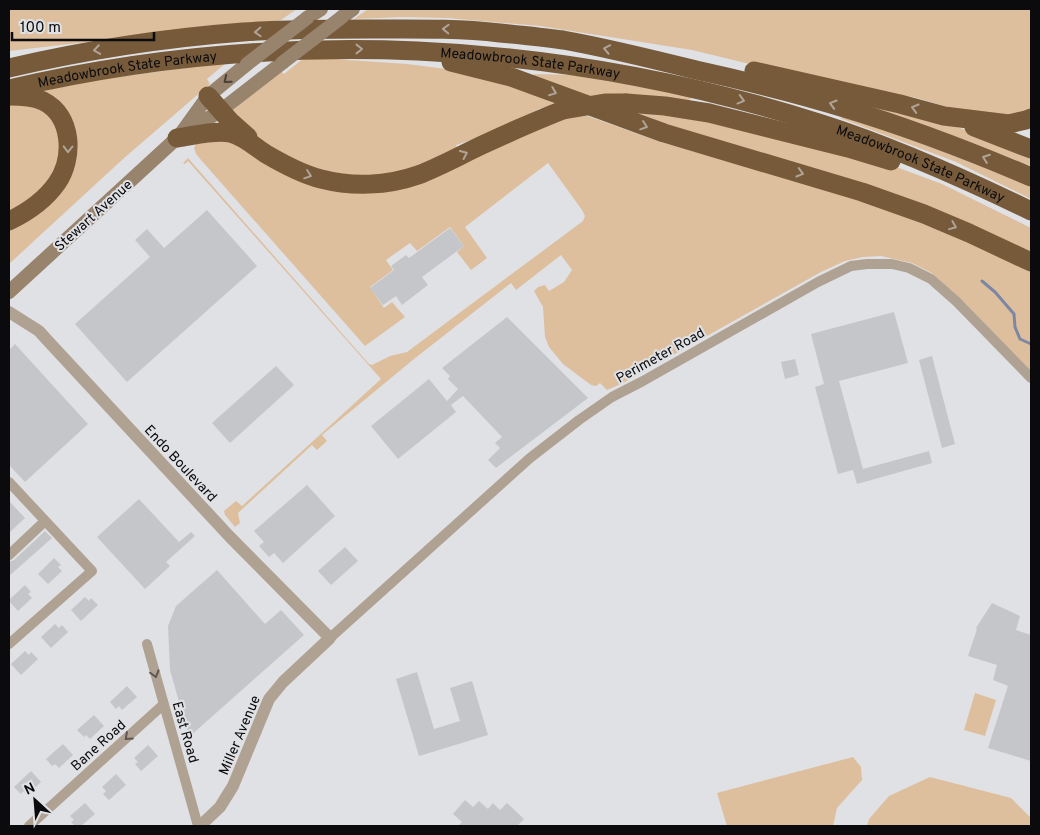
<svg xmlns="http://www.w3.org/2000/svg" width="1040" height="835" viewBox="0 0 1040 835" font-family="Overpass,sans-serif">
	<style>
		.green { fill: #ddbf9e }
		.lines { fill: none; stroke-linecap: round; stroke-linejoin: round }
		.stream { stroke: #7d86a2; stroke-width: 3 }
		.building { fill: #c4c6ca }
		.minor { stroke: #b0a293; stroke-width: 10 }
		.tertiary { stroke: #b0a293; stroke-width: 12 }
		.secondary { stroke: #98836d; stroke-width: 14 }
		.motorway { stroke: #765a3a; stroke-width: 19 }
		.secondary-bridge { stroke: #98836d; stroke-width: 14 }
		.motorway-bridge { stroke: #765a3a; stroke-width: 19 }
		.oneway { stroke: #b0a498 }
		.oneway2 { stroke: #4a4138 }
		.oneway3 { stroke: #5e5650 }
		.labels { text-anchor: middle; stroke-width: 4; stroke-linejoin: round; paint-order: stroke }
		.street-label { font-size: 14px; fill: #0b0b0d; stroke: #e0e1e5 }
	</style>
	<rect width="100%" height="100%" fill="#e0e1e5"/>
	<path class="green" d="M9 9H297L281 20 9 51Z
		M368 9H1031V110L1018 116 982 117 913 97 828 83 692 50 540 26 447 18 403 17 354 19Z
		M305 57 407 64 463 71 515 87 556 104 539 109 486 135 456 145 458 148 409 171 362 178 311 169 255 139 231 112 279 70 284 74Z
		M226 63 207 79 210 84 123 159 9 264V224L70 159 44 92 47 90 100 79Z
		M534 74 578 75 694 96 688 101 587 97 534 77Z
		M9 100H30L53 116 63 153 55 175 39 196 9 215Z
		M869 106 941 121 1031 154V166L936 129Z
		M626 108 655 110 880 161 942 184 1031 228V256L681 130Z
		M579 113 661 142 846 195 885 209 957 237 1010 261 1029 271 1031 269V372L967 305 932 273 912 263 881 256 863 257 845 261 821 272 623 383 607 390 600 383 596 386 591 385 563 364 549 347 545 337 543 307 534 291 538 287 545 285 549 291 564 282 572 270 561 255 516 290 511 283 414 359 322 435 327 441 317 450 312 445 238 513 240 523 235 527 225 515 224 511 236 501 242 506 381 379 188 161 185 164 183 163 188 158 369 364 372 365 390 356 407 352 583 221 585 216 582 210 548 163 465 227 487 258 471 270 457 252 464 246 450 227 417 251 410 243 386 260 393 270 370 287 384 308 392 302 405 317 365 346 201 160 196 154 194 148 196 144 205 138 240 141 372 189Z
		M844 116 897 133 1031 186V199L956 162 840 118Z
		M975 693 996 700 985 736 964 730Z
		M853 757 861 767 862 780 837 808 833 826H727L717 793Z
		M930 777 1011 798 1030 817 1031 820V826H867L869 819 889 796Z"/>
	<g class="lines">
		<path class="stream" d="M982 281 995 292 1014 314 1015 327 1020 339 1031 344"/>
	</g>
	<path class="building" d="M207 210 257 266 127 382 75 324 150 257 135 240 147 229 164 248Z
		M450 228 464 246 422 277 428 285 402 305 396 296 383 305 370 288 394 270 391 266 406 255 409 258Z
		M894 312 908 363 839 381 863 469 929 451 932 463 857 484 853 470 838 474 815 387 824 384 811 334Z
		M507 317 588 398 496 468 488 460 500 448 495 443 502 437 463 396 451 405 456 412 398 459 371 426 429 379 447 401 458 389 448 379 450 376 442 368Z
		M15 344 88 424 25 482 9 465V350Z
		M932 356 955 444 942 448 919 360Z
		M795 359 799 375 785 379 781 362Z
		M276 366 294 385 230 443 212 423Z
		M307 485 335 516 283 563 274 553 269 557 259 546 264 542 254 531Z
		M139 499 179 542 191 532 195 536 166 562 170 566 145 589 97 537Z
		M9 501 25 518 9 533Z
		M45 531 52 538 9 576V562L14 560Z
		M345 547 358 561 331 585 318 571Z
		M54 558 61 565 58 567 62 571 48 584 38 574Z
		M217 570 265 624 281 610 304 635 189 737 170 670 168 626 176 606Z
		M25 585 31 592 28 594 32 598 18 611 9 601V600Z
		M85 597 89 601 91 598 98 605 81 621 71 610Z
		M992 603 1020 616 1016 630 1031 635V761L988 748 1008 686 993 680 997 665 968 656 977 629 976 628Z
		M55 624 59 628 62 625 68 632 51 648 41 637Z
		M25 651 29 655 31 652 38 659 21 675 11 664Z
		M417 672 434 729 460 721 450 688 472 681 488 735 419 756 396 679Z
		M127 686 137 697 122 710 119 706 116 709 110 702Z
		M94 715 104 726 90 739 86 735 84 737 77 730Z
		M63 744 73 755 59 768 55 764 52 766 46 759Z
		M148 745 158 756 141 771 135 764 138 762 134 758Z
		M31 771 41 782 27 795 23 791 21 794 14 787Z
		M116 774 126 785 109 800 103 794 106 791 102 787Z
		M465 800 473 807 479 801 488 809 493 803 500 810 507 803 524 819 517 826H458L462 822 453 814Z
		M85 803 95 814 81 826H75L71 822 74 820 70 816Z"/>
	<g class="lines">
		<path class="minor" d="M9 482 92 571 9 644
			M9 555 45 521
			M330 638 530 458 579 420 612 397 643 381 818 282 851 266 867 264H892L909 268 931 279 957 302 1031 378
			M147 644 198 826
			M29 826 164 704"/>
		<path class="tertiary" d="M9 312 39 331 48 341 230 537 330 638 283 682 269 699 233 786 220 807 200 826"/>
		<path class="secondary" d="M342 17 353 9
			M307 18 321 9
			M182 132 208 96 247 64
			M9 292 177 138 220 111 282 63"/>
		<g class="motorway">
			<path d="M451 62 511 77 664 133 862 192 924 214 969 233 1031 262"/>
			<path d="M9 68C86 50 164 38 243 32 285 29 327 29 369 29 413 29 456 28 500 33 521 35 542 37 563 40 608 48 652 59 696 70 746 81 795 93 844 108 907 127 970 151 1031 177"/>
			<path d="M754 71 900 104 944 116 1009 124 1026 120 1031 118"/>
			<path id="s1" d="M9 89C280 26 556 39 822 124 894 147 963 178 1031 211"/>
			<path d="M9 96C20 96 32 96 43 101 73 116 74 158 57 183 45 200 28 212 9 221"/>
			<path d="M208 96 230 121 248 137"/>
			<path d="M626 103 665 106 709 113 848 148 891 161"/>
			<path d="M974 127 1031 149"/>
			<path d="M177 138C193 136 213 130 230 133 243 136 254 146 266 154 283 164 301 174 321 179 352 187 387 186 418 175 439 167 459 156 480 146 508 133 535 121 563 110"/>
		</g>
		<path class="secondary-bridge" d="M282 63 342 17
			M247 64 307 18"/>
		<path class="motorway-bridge" d="M563 110 605 103H626"/>
	</g>
	<defs><path id="oneway-chevron" d="M-2-3.5L2.5 0L-2 3.5" fill="none" stroke-width="1.6" stroke-linecap="round" stroke-linejoin="round" transform="scale(1.25)"/></defs>
	<g class="oneway">
		<use href="#oneway-chevron" transform="translate(446 29) rotate(-178)"/>
		<use href="#oneway-chevron" transform="translate(258 32) rotate(177)"/>
		<use href="#oneway-chevron" transform="translate(359 49)"/>
		<use href="#oneway-chevron" transform="translate(607 49) rotate(-169)"/>
		<use href="#oneway-chevron" transform="translate(97 50) rotate(171)"/>
		<use href="#oneway-chevron" transform="translate(553 92) rotate(21)"/>
		<use href="#oneway-chevron" transform="translate(741 100) rotate(15)"/>
		<use href="#oneway-chevron" transform="translate(833 104) rotate(-164)"/>
		<use href="#oneway-chevron" transform="translate(915 108) rotate(-164)"/>
		<use href="#oneway-chevron" transform="translate(644 126) rotate(19)"/>
		<use href="#oneway-chevron" transform="translate(68 149) rotate(91)"/>
		<use href="#oneway-chevron" transform="translate(464 154) rotate(-25)"/>
		<use href="#oneway-chevron" transform="translate(986 158) rotate(-160)"/>
		<use href="#oneway-chevron" transform="translate(800 173) rotate(16)"/>
		<use href="#oneway-chevron" transform="translate(308 175) rotate(19)"/>
		<use href="#oneway-chevron" transform="translate(953 226) rotate(22)"/>
	</g>
	<use class="oneway2" href="#oneway-chevron" transform="translate(227 80) rotate(141)"/>
	<g class="oneway3">
		<use href="#oneway-chevron" transform="translate(155 674) rotate(74)"/>
		<use href="#oneway-chevron" transform="translate(128 737) rotate(138)"/>
	</g>
	<g class="labels">
		<g class="street-label">
			<text dy="5" stroke="none"><textPath href="#s1" startOffset="525">Meadowbrook State Parkway</textPath></text>
			<text dy="5" stroke="none"><textPath href="#s1" startOffset="120">Meadowbrook State Parkway</textPath></text>
			<text dy="5" stroke="none"><textPath href="#s1" startOffset="930">Meadowbrook State Parkway</textPath></text>
			<text transform="translate(93 215) rotate(-42)" y="5">Stewart Avenue</text>
			<text transform="translate(660 355) rotate(-29)" y="5">Perimeter Road</text>
			<text transform="translate(181 463) rotate(47)" y="5">Endo Boulevard</text>
			<text transform="translate(186 732) rotate(74)" y="5">East Road</text>
			<text transform="translate(239 735) rotate(-67)" y="5">Miller Avenue</text>
			<text transform="translate(98 745) rotate(-42)" y="5">Bane Road</text>
		</g>
	</g>
	<rect width="1040" height="835" fill="none" stroke="#0b0b0d" stroke-width="20"/>
	<g transform="translate(35 800) rotate(334)" stroke="#e0e1e5" stroke-width="4" paint-order="stroke">
	<path d="M0-4L9 19L0 12L-9 19Z" fill="#0b0b0d"/>
	<text y="-8" font-size="14" font-weight="bold" text-anchor="middle" fill="#0b0b0d">N</text>
	</g>
	<path d="M12 32v8h142v-8" fill="none" stroke="#0b0b0d" stroke-width="2.5"/>
	<text x="20" y="32" font-size="15" fill="#0b0b0d" stroke="#e0e1e5" stroke-width="4" paint-order="stroke">100 m</text>
</svg>
